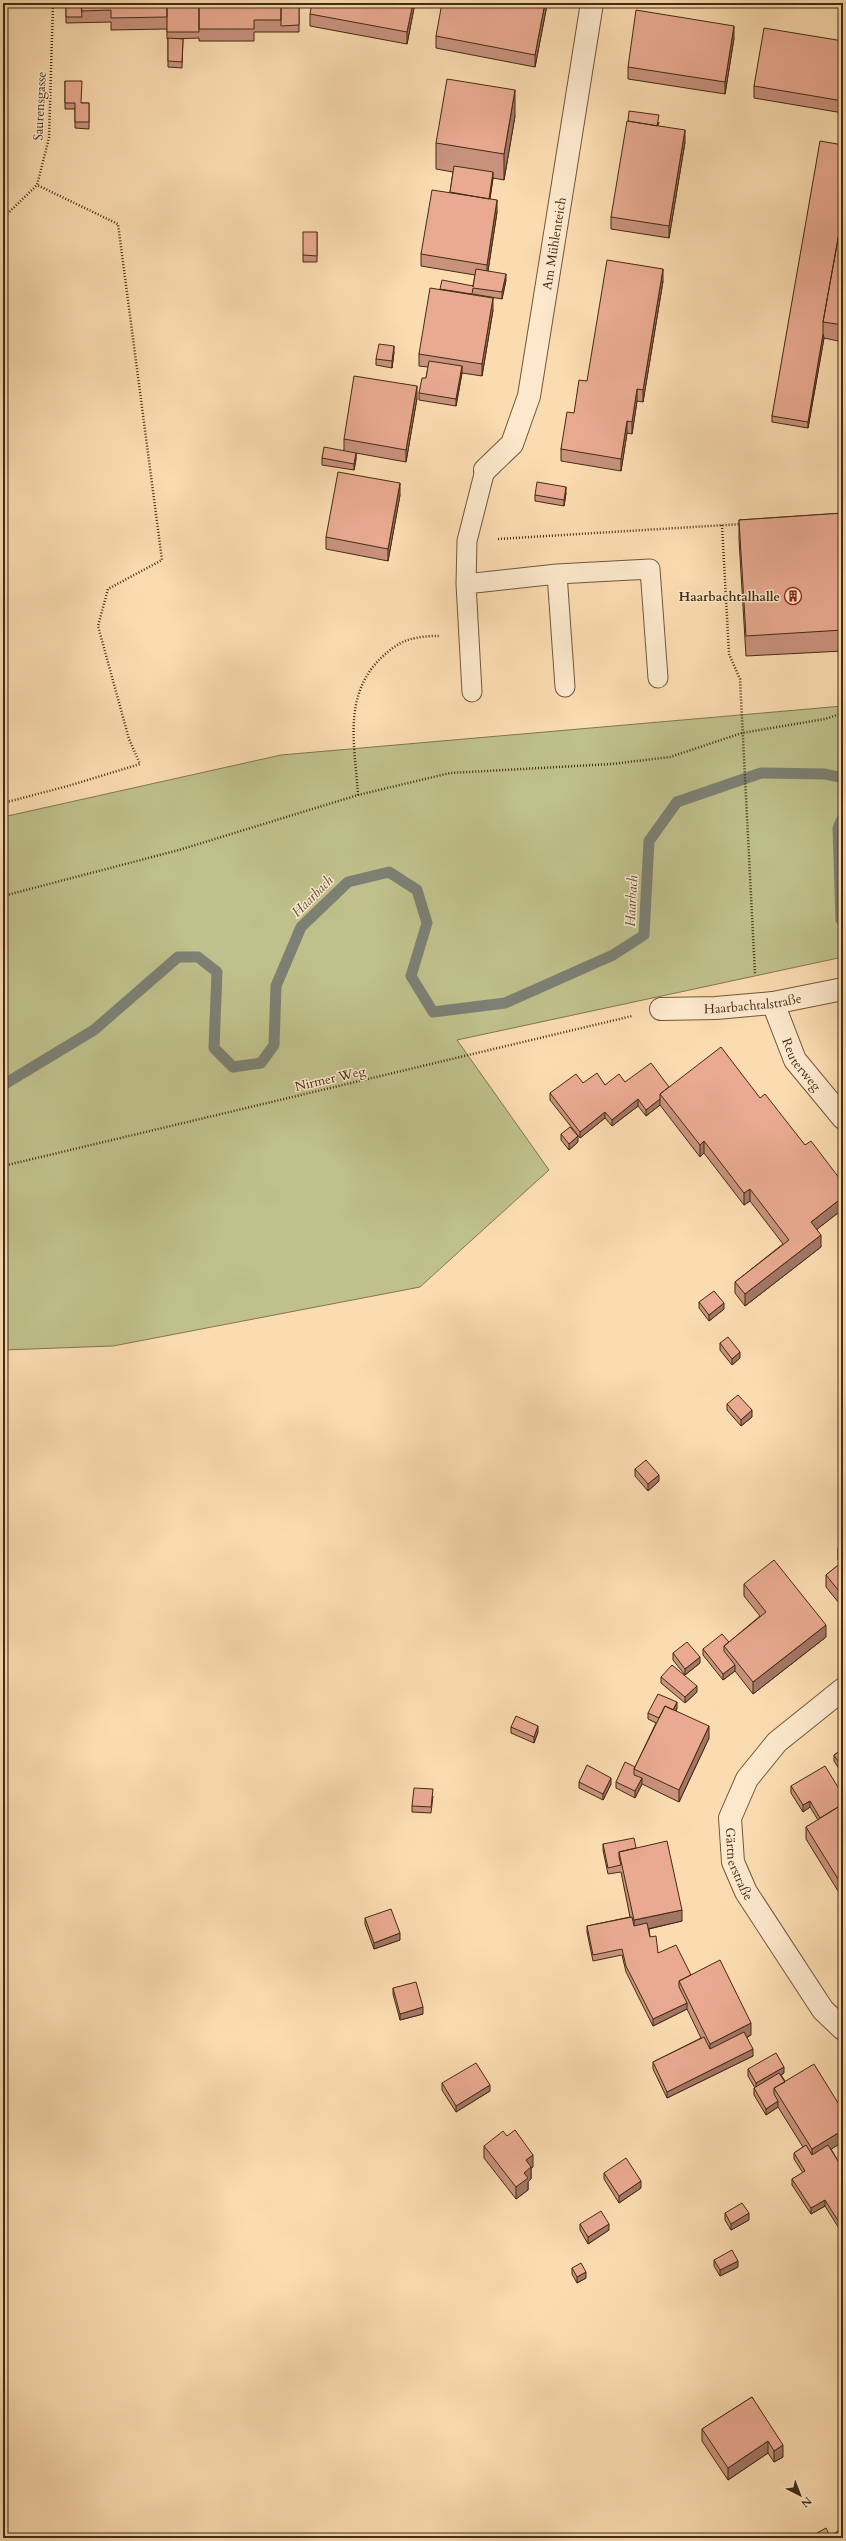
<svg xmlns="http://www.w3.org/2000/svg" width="846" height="2541" viewBox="0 0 846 2541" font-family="Cardo,serif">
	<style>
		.green { fill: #bfc08b; stroke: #81764f }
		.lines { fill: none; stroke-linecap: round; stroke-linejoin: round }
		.stream { stroke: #7c8074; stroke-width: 11 }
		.service-casing { stroke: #71573a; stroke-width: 21 }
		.minor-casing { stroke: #71573a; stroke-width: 24 }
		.path { stroke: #432b13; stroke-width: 2.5; stroke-dasharray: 1 2; stroke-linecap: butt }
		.service { stroke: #fce8cc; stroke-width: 19 }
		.minor { stroke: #fce8cc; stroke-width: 22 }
		.wall { fill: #c8927d; stroke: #432b13 }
		.shaded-wall { fill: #a37766; stroke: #432b13 }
		.building { fill: #e9aa91; stroke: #432b13 }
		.labels { text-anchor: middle; stroke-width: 3; stroke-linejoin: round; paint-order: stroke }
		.street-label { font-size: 13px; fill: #432b13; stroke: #fce8cc }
		.poi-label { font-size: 13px; font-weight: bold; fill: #432b13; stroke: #fce8cc; text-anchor: end }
		.water-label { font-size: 14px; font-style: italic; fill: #5b4e3c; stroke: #fce8cc }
	</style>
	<rect width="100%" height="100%" fill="#fbdcb0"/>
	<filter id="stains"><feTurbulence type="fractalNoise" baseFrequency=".005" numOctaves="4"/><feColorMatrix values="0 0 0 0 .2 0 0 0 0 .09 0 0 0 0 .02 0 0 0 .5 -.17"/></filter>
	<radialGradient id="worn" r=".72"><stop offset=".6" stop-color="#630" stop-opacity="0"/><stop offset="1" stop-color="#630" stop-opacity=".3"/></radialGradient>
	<path class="green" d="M843 706V957L457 1040 549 1170 420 1287 113 1346 3 1350V817L281 755Z"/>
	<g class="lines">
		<path class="stream" d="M841 920 838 828 843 817
			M3 1085 94 1030 178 957H198L217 972 214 1048 233 1067 261 1063 274 1045 276 986 301 927 348 882 389 872 417 890 427 923 411 976 433 1012 505 1003 613 955 644 935 649 841 677 802 761 773 825 774 843 778"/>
		<g class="service-casing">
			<path id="service" d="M485 470 467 541 466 584 557 574 650 569 658 678
				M557 574 565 687
				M466 584 472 692"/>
		</g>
		<g class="minor-casing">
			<g id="minor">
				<path id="s1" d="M485 470 512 444 529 396 592 3"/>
				<path id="s2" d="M773 1003 795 1060 843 1118"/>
				<path id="s3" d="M661 1009 716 1008 773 1003 843 989"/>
				<path id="s4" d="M843 1689 777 1742 747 1779 730 1818 733 1862 746 1892 823 2010 843 2029"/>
			</g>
		</g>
		<path class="path" d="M3 218 37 185 49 138 53 3
			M722 525 729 654 740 679 755 974
			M498 539 742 524
			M358 795C355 746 342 695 382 657 392 648 402 640 416 638 424 636 433 636 440 636
			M3 803 68 786 140 764 129 739 98 626 108 589 162 560 118 224 37 185
			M3 896 179 850 358 795 450 773 612 764 670 757 742 733 825 719 843 713
			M3 1166 632 1016"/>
		<use href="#service" class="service"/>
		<use href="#minor" class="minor"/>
	</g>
	<path class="wall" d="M66 3H299V32H254V41H199V38L173 39H183L182 68 168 67V39H167V29L111 30V22L66 23Z
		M415 3 407 44 310 26V14Z
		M546 3V10L535 67 436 48V36Z
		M734 38 725 94 628 79V67Z
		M843 41V113L754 98V86Z
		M65 81 81 103H89V129L75 128V109H65Z
		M515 116 504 180 493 178 490 199 497 212 488 271 506 280 502 299 473 294V295L493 310 482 376 462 373 456 406 419 400V393L426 378 428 367 419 366V354L440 289 473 286 475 275 421 266V254L450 192 453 172 436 169V143Z
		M659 122 658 126 685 142 669 238 611 229V217Z
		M843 145V342L824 338 808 428 772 422V416Z
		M317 232V262H303V255Z
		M663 281 643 402 637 401 632 434 627 433 621 471 561 461V449L574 413 587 381Z
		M394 352 392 368 376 365V359Z
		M417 398 406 462 356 453V459L354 470 322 465V458L344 450V439Z
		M566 493 564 506 535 501V495Z
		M400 495 388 561 326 549V537Z
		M843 513V651L746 656 739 540V520Z
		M625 1082 669 1087 760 1098 805 1145 843 1183V1209L817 1229 821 1247 745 1306 735 1293V1282L783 1244 750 1201 744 1205 704 1153 700 1157 660 1105 646 1116 638 1106 612 1126 605 1118 580 1138 550 1100V1093L583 1083 605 1085Z
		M561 1134 578 1142 569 1150 561 1140Z
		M699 1302 724 1309 709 1321 699 1308Z
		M720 1343 740 1358 732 1365 720 1350Z
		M727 1404 752 1417 741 1426 727 1410Z
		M635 1469 659 1481 648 1491 635 1476Z
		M843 1544V1608L826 1587V1575L841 1563 838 1560V1548Z
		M744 1584 826 1637 753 1694 735 1671 723 1680 703 1655V1649L729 1642 760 1616 744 1596Z
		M673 1653 700 1663 685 1675 673 1660Z
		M661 1677 697 1692 685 1703 661 1683Z
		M677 1708 676 1711 709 1738 679 1802 642 1784 635 1798 616 1788V1782L635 1767 656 1723 648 1719V1713Z
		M511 1727 538 1732 534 1743 511 1733Z
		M843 1749V1775L834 1761V1755Z
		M579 1782 611 1784 603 1800 579 1788Z
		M791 1786 841 1792 843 1791V1899L806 1839V1827L818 1820 810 1807 803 1812 791 1793Z
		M433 1796 431 1813 412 1812V1806Z
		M603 1844 636 1848 682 1921 649 1929 650 1937 658 1953 691 1975 751 2035 747 2037 753 2056 667 2098 653 2069V2062L701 2038 687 2009 653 2026 626 1972 622 1955 593 1961 587 1932V1926L630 1917 621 1872 608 1874 603 1850Z
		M365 1918 400 1940 374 1949 365 1924Z
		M393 1988 423 2014 400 2020 393 1994Z
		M748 2069 784 2073 781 2075 831 2149 843 2169 842 2233 825 2206 811 2214 792 2185V2179L803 2173 794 2159V2153L803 2147 778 2107 766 2115 754 2095V2088H755L748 2076Z
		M442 2083 490 2091 456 2112 442 2090Z
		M484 2146 533 2167 531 2168V2179L528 2182V2190L516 2199 484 2158Z
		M604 2173 641 2188 619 2203 604 2179Z
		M725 2213 749 2220 731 2230 725 2220Z
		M580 2224 609 2230 588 2244 580 2230Z
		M714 2260 738 2267 720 2276 714 2266Z
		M572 2268 586 2278 577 2283 572 2274Z
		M843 2286V2297L841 2294V2287Z
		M752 2397 783 2457 774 2462 768 2453 728 2480 702 2441V2429Z"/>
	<path class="shaded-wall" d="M413 3H415L407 44V32Z
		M545 3H546V10L535 67V55Z
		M734 26V38L725 94V82Z
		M515 90V116L504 180V154Z
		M685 130V142L669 238V226Z
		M493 172V178L488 211V205Z
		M497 200V212L487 277V265Z
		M663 269V281L643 402V390Z
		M506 274V280L502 299V292Z
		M493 298V310L482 376V364Z
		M823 334 824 338 808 428V422Z
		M394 346V352L392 368V361Z
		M462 366V373L456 406V399Z
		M417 386V398L406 462V450Z
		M637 389V401L632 434V422Z
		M627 421V433L621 471V459Z
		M356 453V459L354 470V464Z
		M400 483V495L388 561V549Z
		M566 487V493L564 506V500Z
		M638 1099V1106L612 1126V1120Z
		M660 1099V1105L646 1116V1110Z
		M605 1112V1118L580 1138V1132Z
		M578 1136V1142L569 1150V1144Z
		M704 1141V1153L700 1157V1145Z
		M750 1189V1201L744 1205V1193Z
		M843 1197V1209L811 1234V1222Z
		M821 1235V1247L745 1306V1294Z
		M724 1303V1309L709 1321V1315Z
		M740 1352V1358L732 1365V1359Z
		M752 1410V1417L741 1426V1420Z
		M659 1475V1481L648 1491V1484Z
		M826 1625V1637L753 1694V1682Z
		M700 1657V1663L685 1675V1669Z
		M735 1665V1671L723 1680V1674Z
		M697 1686V1692L685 1703V1697Z
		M677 1702V1708L671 1721V1715Z
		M538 1726V1732L534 1743V1737Z
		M709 1726V1738L679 1802V1790Z
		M611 1778V1784L603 1800V1794Z
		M642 1778V1784L635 1798V1791Z
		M810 1801V1807L803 1812V1805Z
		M682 1910V1921L634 1932V1920Z
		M400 1933V1940L374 1949V1943Z
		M687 2003V2009L653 2026V2019Z
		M423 2007V2014L400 2020V2014Z
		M751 2023V2035L710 2055V2044Z
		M753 2049V2056L667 2098V2092Z
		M784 2067V2073L756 2090V2083Z
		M490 2085V2091L456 2112V2106Z
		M778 2101V2107L766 2115V2109Z
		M843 2130V2142L812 2161V2149Z
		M533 2155V2167L531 2168V2179L528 2182V2190L516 2199V2187L524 2173 526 2160Z
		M641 2181V2188L619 2203V2196Z
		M825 2200V2206L811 2214V2208Z
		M749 2213V2220L731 2230V2224Z
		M609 2224V2230L588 2244V2237Z
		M843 2226V2232L842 2233V2227Z
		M738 2261V2267L720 2276V2270Z
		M586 2272V2278L577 2283V2277Z
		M768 2441V2453L728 2480V2468Z
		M783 2445V2457L774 2462V2451Z"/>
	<path class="building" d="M66 3H81L82 17H66Z
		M81 3H167V17L111 18V10L82 11Z
		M167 3H199V32H167Z
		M199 3H281V20H254V29H199Z
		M281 3H299V25L281 26Z
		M312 3H413L407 32 310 14Z
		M442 3H545L535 55 436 36Z
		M636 10 734 26 725 82 628 67Z
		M764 28 843 41V101L754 86Z
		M168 38 183 39 182 62 168 61Z
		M447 79 515 90 504 154 436 143Z
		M65 81H82L81 103H89V122H75V103H65Z
		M629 111 659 115 657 126 628 121Z
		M627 121 685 130 669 226 611 217Z
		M820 141 843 145V211L823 322V334L808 422 772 416Z
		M454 166 493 172 489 199 450 192Z
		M432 190 497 200 487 265 421 254Z
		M843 211V325L823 322Z
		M303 232H317V256L303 255Z
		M607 260 663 269 643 390 637 389 632 422 627 421 621 459 561 449 567 412 574 413 579 380 587 381Z
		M476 269 506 274 502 292 473 288 472 294 440 289 442 280 473 286V287Z
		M430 288 493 298 482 364 419 354Z
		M379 344 394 346 392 361 376 359Z
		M429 361 462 366 456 399 419 393 422 378H426Z
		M354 376 417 386 406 450 344 439Z
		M324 447 356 453 354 464 322 458Z
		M338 472 400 483 388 549 326 537Z
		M537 482 566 487 564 500 535 495Z
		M843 513V630L746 636 739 520Z
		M721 1047 760 1098 765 1094 805 1145 811 1141 843 1183V1197L811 1222 821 1235 745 1294 735 1282 789 1240 750 1189 744 1193 704 1141 700 1145 660 1094Z
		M651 1063 669 1087 660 1094V1099L646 1110 638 1099 612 1120 605 1112 580 1132 550 1093 576 1074 583 1083 597 1073 605 1085 619 1074 625 1082Z
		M570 1127 578 1136 569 1144 561 1134Z
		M714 1291 724 1303 709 1315 699 1302Z
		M728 1337 740 1352 732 1359 720 1343Z
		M738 1395 752 1410 741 1420 727 1404Z
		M646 1460 659 1475 648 1484 635 1469Z
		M843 1544V1554L838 1548Z
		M774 1560 826 1625 753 1682 724 1646 766 1612 744 1584Z
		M843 1561V1596L826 1575Z
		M722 1634 729 1642 724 1646V1651L735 1665 723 1674 703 1649Z
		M687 1642 700 1657 685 1669 673 1653Z
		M672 1665 697 1686 685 1697 661 1677Z
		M658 1694 677 1702 673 1710 665 1706 659 1718 648 1713Z
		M665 1706 709 1726 679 1790 634 1769Z
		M516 1716 538 1726 534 1737 511 1727Z
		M843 1749V1769L834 1755Z
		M625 1762 635 1767 634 1769V1775L642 1778 635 1791 616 1782Z
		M587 1765 611 1778 603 1794 579 1782Z
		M825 1766 841 1792 843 1791V1804L820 1818 810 1801 803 1805 791 1786Z
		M414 1788 433 1789 431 1807 412 1806Z
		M843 1804V1887L806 1827Z
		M634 1838 636 1848 619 1852V1857L621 1865 608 1868 603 1844Z
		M667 1841 682 1910 634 1920 619 1852Z
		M391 1909 400 1933 374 1943 365 1918Z
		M632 1917 634 1926 647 1923 650 1937 656 1936 658 1953 676 1945 691 1975 679 1981V1987L687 2003 653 2019 626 1966 622 1949 593 1955 587 1926Z
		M720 1960 751 2023 710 2044 679 1981Z
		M416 1982 423 2007 400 2014 393 1988Z
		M744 2032 753 2049 667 2092 653 2062 704 2037 710 2049Z
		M776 2053 784 2067 756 2083 748 2069Z
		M476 2063 490 2085 456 2106 442 2083Z
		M814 2064 843 2111V2130L812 2149 774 2088Z
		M779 2073 785 2082 774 2088V2094L778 2101 766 2109 754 2088Z
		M515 2130 533 2155 526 2160 531 2167 524 2173 528 2178 516 2187 484 2146 503 2131 507 2136Z
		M806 2145 812 2155 828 2145 843 2169V2226L842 2227 825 2200 811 2208 792 2179 805 2171 794 2153Z
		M626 2158 641 2181 619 2196 604 2173Z
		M742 2203 749 2213 731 2224 725 2213Z
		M601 2211 609 2224 588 2237 580 2224Z
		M732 2250 738 2261 720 2270 714 2260Z
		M581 2263 586 2272 577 2277 572 2268Z
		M752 2397 783 2445 774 2451 768 2441 728 2468 702 2429Z
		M826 2528 830 2536 843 2528V2538H808Z"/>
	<defs>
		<g id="building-ring" transform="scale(0.9)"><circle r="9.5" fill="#fce8cc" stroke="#8f2418" stroke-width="1.5"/><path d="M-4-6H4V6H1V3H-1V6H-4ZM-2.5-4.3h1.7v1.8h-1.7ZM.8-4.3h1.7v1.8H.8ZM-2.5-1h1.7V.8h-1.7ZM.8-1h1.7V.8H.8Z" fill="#8f2418"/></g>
	</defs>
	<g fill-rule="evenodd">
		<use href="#building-ring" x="793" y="596"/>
	</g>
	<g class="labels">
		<g class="street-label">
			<text transform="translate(39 106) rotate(-87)" y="5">Saurensgasse</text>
			<text dy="5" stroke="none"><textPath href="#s1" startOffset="243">Am Mühlenteich</textPath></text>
			<text dy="5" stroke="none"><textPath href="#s3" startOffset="92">Haarbachtalstraße</textPath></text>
			<text dy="5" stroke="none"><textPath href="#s2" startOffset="68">Reuterweg</textPath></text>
			<text transform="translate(330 1078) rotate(-13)" y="5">Nirmer Weg</text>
			<text dy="5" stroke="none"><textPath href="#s4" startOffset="222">Gärtnerstraße</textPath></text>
		</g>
		<g class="poi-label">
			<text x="780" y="601">Haarbachtalhalle</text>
		</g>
		<g class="water-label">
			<text transform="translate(312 896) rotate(-45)" y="5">Haarbach</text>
			<text transform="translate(631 901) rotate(-87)" y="5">Haarbach</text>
		</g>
	</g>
	<rect width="846" height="2541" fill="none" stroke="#fbdcb0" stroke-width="16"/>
	<rect x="4" y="4" width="838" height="2533" fill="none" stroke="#432b13" stroke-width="2"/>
	<rect x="8" y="8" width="830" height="2525" fill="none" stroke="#432b13"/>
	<g transform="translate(800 2495) rotate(138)" stroke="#fce8cc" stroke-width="3" paint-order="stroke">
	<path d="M0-3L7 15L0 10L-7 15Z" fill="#432b13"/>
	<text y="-6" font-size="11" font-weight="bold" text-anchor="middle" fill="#432b13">N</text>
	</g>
	<rect width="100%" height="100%" filter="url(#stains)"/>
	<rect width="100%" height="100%" fill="url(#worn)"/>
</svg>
